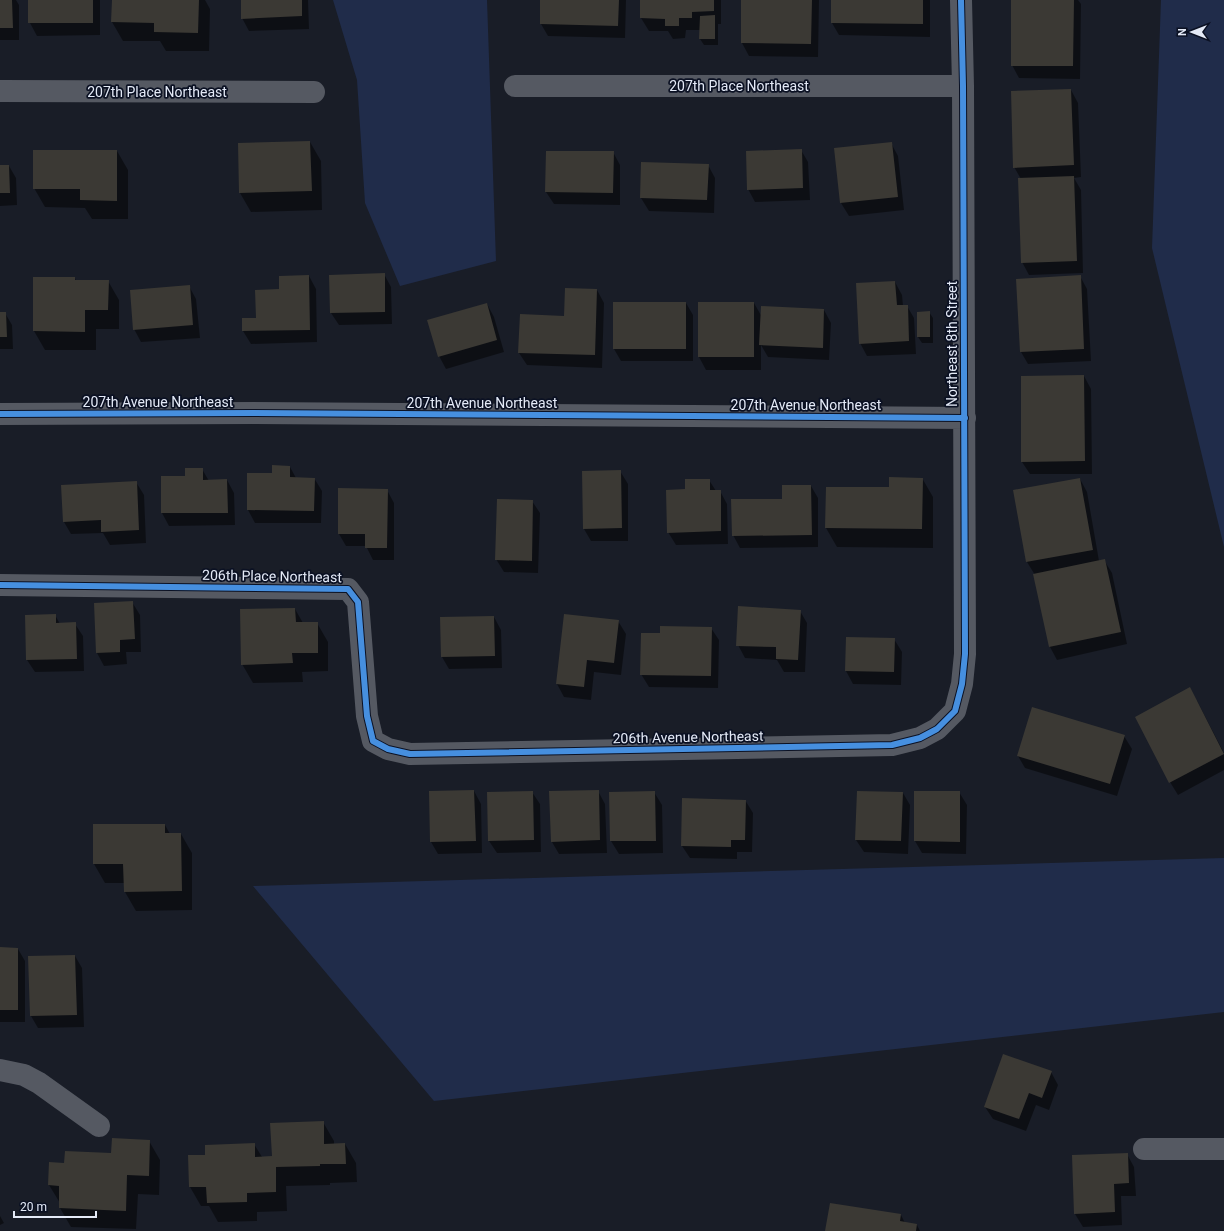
<svg xmlns="http://www.w3.org/2000/svg" width="1224" height="1231" viewBox="0 0 1224 1231" font-family="Roboto,sans-serif">
	<style>
		.green { fill: #202c4a }
		.shadow { fill: #0007 }
		.building { fill: #3b3934 }
		.lines { fill: none; stroke-linecap: round; stroke-linejoin: round }
		.minor { stroke: #555962; stroke-width: 22 }
		.cycleway-casing { stroke: #0b1123; stroke-width: 8 }
		.cycleway { stroke: #468fdf; stroke-width: 6 }
		.labels { text-anchor: middle; stroke-width: 3.5; stroke-linejoin: round; paint-order: stroke }
		.street-label { font-size: 14px; fill: #e4eaf7; stroke: #0b1123 }
	</style>
	<rect width="100%" height="100%" fill="#191d27"/>
	<path class="green" d="M333 0H487L496 261 400 286 365 203 357 80Z
		M1161 0H1224V547L1152 248Z
		M1224 858V1012L434 1101 253 886Z"/>
	<path class="shadow" d="M0 0H16L19 5V40H0Z
		M29 0H100V35L37 36 30 23Z
		M113 0H205L210 9 209 51H166L160 41H123L112 22Z
		M242 0H308L309 29 249 31 242 18Z
		M541 0H626L625 38 548 36 541 24Z
		M641 0H721V24H718V45H704L700 39V30H686L685 38 673 39 668 31H649L641 18Z
		M742 0H819L818 57 749 56 742 43Z
		M832 0H930V37L839 35 832 23Z
		M1012 0H1078L1081 4 1080 79 1019 78 1012 65Z
		M1071 90 1078 103 1081 177 1074 178 1081 190 1083 273 1029 275 1022 262 1021 179 1014 167Z
		M310 142 321 161 322 210 251 212 240 193Z
		M891 143 898 156 904 210 849 216 841 203 835 149Z
		M801 150 808 162 810 200 755 202 748 189Z
		M117 151 128 170V219H92L85 208 45 207 34 188Z
		M613 152 620 165V205L554 204 546 192Z
		M708 165 715 178 714 213 649 211 641 198Z
		M0 166H9L16 178 17 205 0 206Z
		M384 274 391 287 392 324 339 325 331 313Z
		M309 276 316 289 317 342 251 344 243 331V319H257Z
		M1080 276 1087 289 1091 361 1028 364 1021 352Z
		M75 278 76 281H108L119 300V329H96V350H45L34 331Z
		M895 282 902 295 903 306H907L914 318 916 354 867 356 860 343Z
		M189 286 196 299 200 338 141 342 134 329Z
		M597 290 604 303 602 368 527 365 519 353Z
		M686 303 693 315V361H621L614 349Z
		M754 303 762 317 824 310 831 323 829 360 768 357 761 345V370H706L699 357Z
		M487 304 494 317 504 352 446 369 439 356Z
		M929 312 933 318V343H922L918 337V313Z
		M0 313H5L12 325 13 349H0Z
		M1084 376 1091 389 1092 474H1030L1022 462Z
		M290 467 296 478H314L322 491 321 523H255L248 510V474H273Z
		M202 469 209 481 227 480 234 493 235 525 169 526 162 513 186 477Z
		M620 471 628 484V541H591L584 529Z
		M922 478 933 497V548L837 547 826 528 890 488Z
		M1080 479 1087 492 1099 561 1104 560 1112 573 1127 644 1057 660 1050 647 1035 575 1027 562Z
		M709 480 716 491H720L727 504 728 544 676 545 668 532 686 490Z
		M136 482 144 495 146 543 110 545 103 533 71 534 64 522Z
		M811 486 818 498V547L740 548 733 535Z
		M387 490 394 503V560H373L366 546H346L339 534Z
		M532 501 540 513 538 573 504 572 496 559Z
		M132 602 140 615 141 652H126L127 664 104 666 97 653 95 604Z
		M295 609 303 623H317L328 642V671L302 672 303 682 253 683 242 664Z
		M800 611 807 623 805 672H784L777 660 745 658 738 645Z
		M55 615 60 624H75L83 636 84 671 35 672 27 660Z
		M565 615 618 621 626 634 621 675 594 672 591 700 564 697 557 684Z
		M494 617 501 630 502 668 449 669 442 657Z
		M711 628 719 640 718 688 649 687 641 674 661 634Z
		M894 639 902 652 901 685 853 684 846 671Z
		M1197 701 1224 753V770L1178 795 1170 782Z
		M1124 736 1132 749 1117 796 1025 768 1018 756Z
		M474 791 481 804 482 853 438 854 431 842Z
		M598 791 605 804 607 853 559 854 552 842Z
		M532 792 540 804 541 852 497 853 489 841Z
		M654 792 662 805 663 853 619 854 611 841 610 793Z
		M959 792 967 805 966 854 922 853 915 841Z
		M903 793 910 805 908 854 864 852 856 840Z
		M745 800 753 813 752 852H737V859L690 858 682 846Z
		M165 825 170 834H181L192 853V910L136 911 125 892 124 883H105L94 864Z
		M0 948 18 949 25 961V1022H0Z
		M75 956 82 968 84 1027 38 1028 31 1016Z
		M1051 1072 1058 1085 1049 1110 1036 1105 1026 1131 993 1119 985 1107Z
		M323 1122 334 1141V1144H345L356 1163 357 1182 330 1183V1185L286 1186 287 1211 257 1212V1221L218 1222 209 1206H201L190 1187 189 1156H206L254 1144 262 1157H273Z
		M149 1141 160 1160 159 1195 138 1194 136 1229 71 1227 60 1208V1203L49 1185 65 1164 112 1154Z
		M1127 1154 1134 1167 1136 1196H1121L1122 1225 1083 1227 1075 1214Z
		M901 1215 905 1223 917 1225 920 1231H826Z
		M0 1216 4 1223 0 1225Z"/>
	<path class="building" d="M0 0H12L13 28H0Z
		M28 0H93V23H28Z
		M112 0H199L198 33 154 32V23L111 22Z
		M241 0H302V16L241 19Z
		M540 0H619L618 26 540 24Z
		M640 0H714V11L692 12V18H679V26H665V19L640 18Z
		M741 0H812L811 44 741 43Z
		M831 0H923V24L831 23Z
		M1011 0H1074L1073 66H1011Z
		M715 15V39H699L700 16Z
		M1071 89 1074 165 1013 168 1011 91Z
		M310 141 312 191 239 193 238 143Z
		M892 142 898 197 840 203 834 148Z
		M802 149 803 188 747 190 746 151Z
		M33 150H117V201L80 200V189H33Z
		M546 151H614L613 193 545 192Z
		M641 162 709 164 707 200 640 198Z
		M0 165H9L10 193H0Z
		M1074 176 1077 261 1021 263 1018 178Z
		M385 273V312L330 313 329 275Z
		M309 275 310 330 242 331V318H256L255 290 279 289V276Z
		M1081 275 1084 349 1020 352 1016 279Z
		M33 277H75V280H109L108 310H85V332L33 331Z
		M895 281 897 305H908L909 341 859 344 856 283Z
		M190 285 193 325 133 330 130 290Z
		M565 288 597 289 595 355 518 353 520 314 564 316Z
		M613 302H686V349H613Z
		M698 302H754V357H698Z
		M487 303 497 340 438 357 427 320Z
		M761 306 824 309 823 348 759 345Z
		M930 311V337H917V312Z
		M0 312H6L7 337H0Z
		M1084 375 1085 461 1021 462V376Z
		M272 465 290 466V477L315 478 314 511 247 510V473H272Z
		M185 468H203V480L227 479 228 513H161V476H185Z
		M621 470 622 528 583 529 582 471Z
		M889 477 923 478 922 529 825 528 826 487H889Z
		M1080 478 1093 550 1026 562 1013 490Z
		M685 479H710V490H721V531L667 533 666 490 685 489Z
		M137 481 139 530 101 532V520L63 522 61 485Z
		M782 485H811L812 535 732 536 731 499H782Z
		M338 488 388 489 387 548H365V534H338Z
		M497 499 533 500 532 561 495 560Z
		M1105 559 1121 632 1049 647 1033 574Z
		M133 601 135 639 120 640V652L96 653 94 603Z
		M738 606 801 610 798 660 776 659V647L736 646Z
		M295 608 296 622H318V653H292L293 663 241 665 240 609Z
		M56 614V623L76 622 77 659 26 660 25 615Z
		M564 614 619 620 614 663 587 660 584 687 556 684Z
		M494 616 495 656 441 657 440 617Z
		M660 626 712 627 711 676 640 675 641 633H660Z
		M846 637 895 638 894 672 845 671Z
		M1190 687 1224 754 1169 783 1135 717Z
		M1032 707 1125 735 1110 784 1017 756Z
		M474 790 476 841 430 842 429 791Z
		M599 790 600 840 551 842 549 791Z
		M533 791 534 840 488 841 487 792Z
		M655 791 656 841H610L609 792Z
		M857 791 903 792 901 841 855 840Z
		M914 791H960V842L914 841Z
		M682 798 746 800 745 840H731V847L681 846Z
		M93 824H165V833H181L182 891 124 892 123 864H93Z
		M0 947 18 948V1010H0Z
		M75 955 77 1015 30 1016 28 956Z
		M1003 1054 1052 1071 1042 1098 1029 1093 1019 1119 984 1107Z
		M324 1121V1144L345 1143 346 1164H320V1166L276 1167V1192L247 1193V1202L207 1203 206 1187H189L188 1155H205V1145L255 1143V1157L272 1156 270 1123Z
		M112 1138 150 1140 149 1176 127 1175 126 1211 59 1208V1186L48 1185 49 1162 64 1163 65 1151 111 1153Z
		M1128 1153 1129 1183 1114 1184 1115 1212 1074 1214 1072 1155Z
		M830 1203 901 1214 900 1221 917 1224 916 1231H825Z"/>
	<g class="lines">
		<path class="minor" d="M515 86H963
			M0 91 314 92
			M0 414 253 413 965 418
			M0 585 348 589 358 602 367 716 373 741 388 749 410 754 892 745 920 738 937 729 955 711 962 684 965 654 963 86 961 0
			M0 1070 24 1075 39 1083 99 1126
			M1144 1149H1224"/>
		<g class="cycleway-casing">
			<path id="cycleway" d="M0 414 253 413 965 418
				M0 585 348 589 358 602 367 716 373 741 388 749 410 754 892 745 920 738 937 729 955 711 962 684 965 654 963 86 961 0"/>
		</g>
		<use href="#cycleway" class="cycleway"/>
	</g>
	<g class="labels">
		<g class="street-label">
			<text x="739" y="91">207th Place Northeast</text>
			<text x="157" y="97">207th Place Northeast</text>
			<text transform="translate(952 344) rotate(-90)" y="5">Northeast 8th Street</text>
			<text x="158" y="407">207th Avenue Northeast</text>
			<text x="482" y="408">207th Avenue Northeast</text>
			<text x="806" y="410">207th Avenue Northeast</text>
			<text transform="translate(272 576) rotate(1)" y="5">206th Place Northeast</text>
			<text transform="translate(688 737) rotate(-1)" y="5">206th Avenue Northeast</text>
		</g>
	</g>
	<g transform="translate(1192 32) rotate(270)" stroke="#0b1123" stroke-width="3" paint-order="stroke">
	<path d="M0-3L7 15L0 10L-7 15Z" fill="#e4eaf7"/>
	<text y="-6" font-size="11" font-weight="bold" text-anchor="middle" fill="#e4eaf7">N</text>
	</g>
	<path d="M14 1211v6h82v-6" fill="none" stroke="#e4eaf7" stroke-width="2"/>
	<text x="20" y="1211" font-size="12" fill="#e4eaf7" stroke="#0b1123" stroke-width="3" paint-order="stroke">20 m</text>
</svg>
